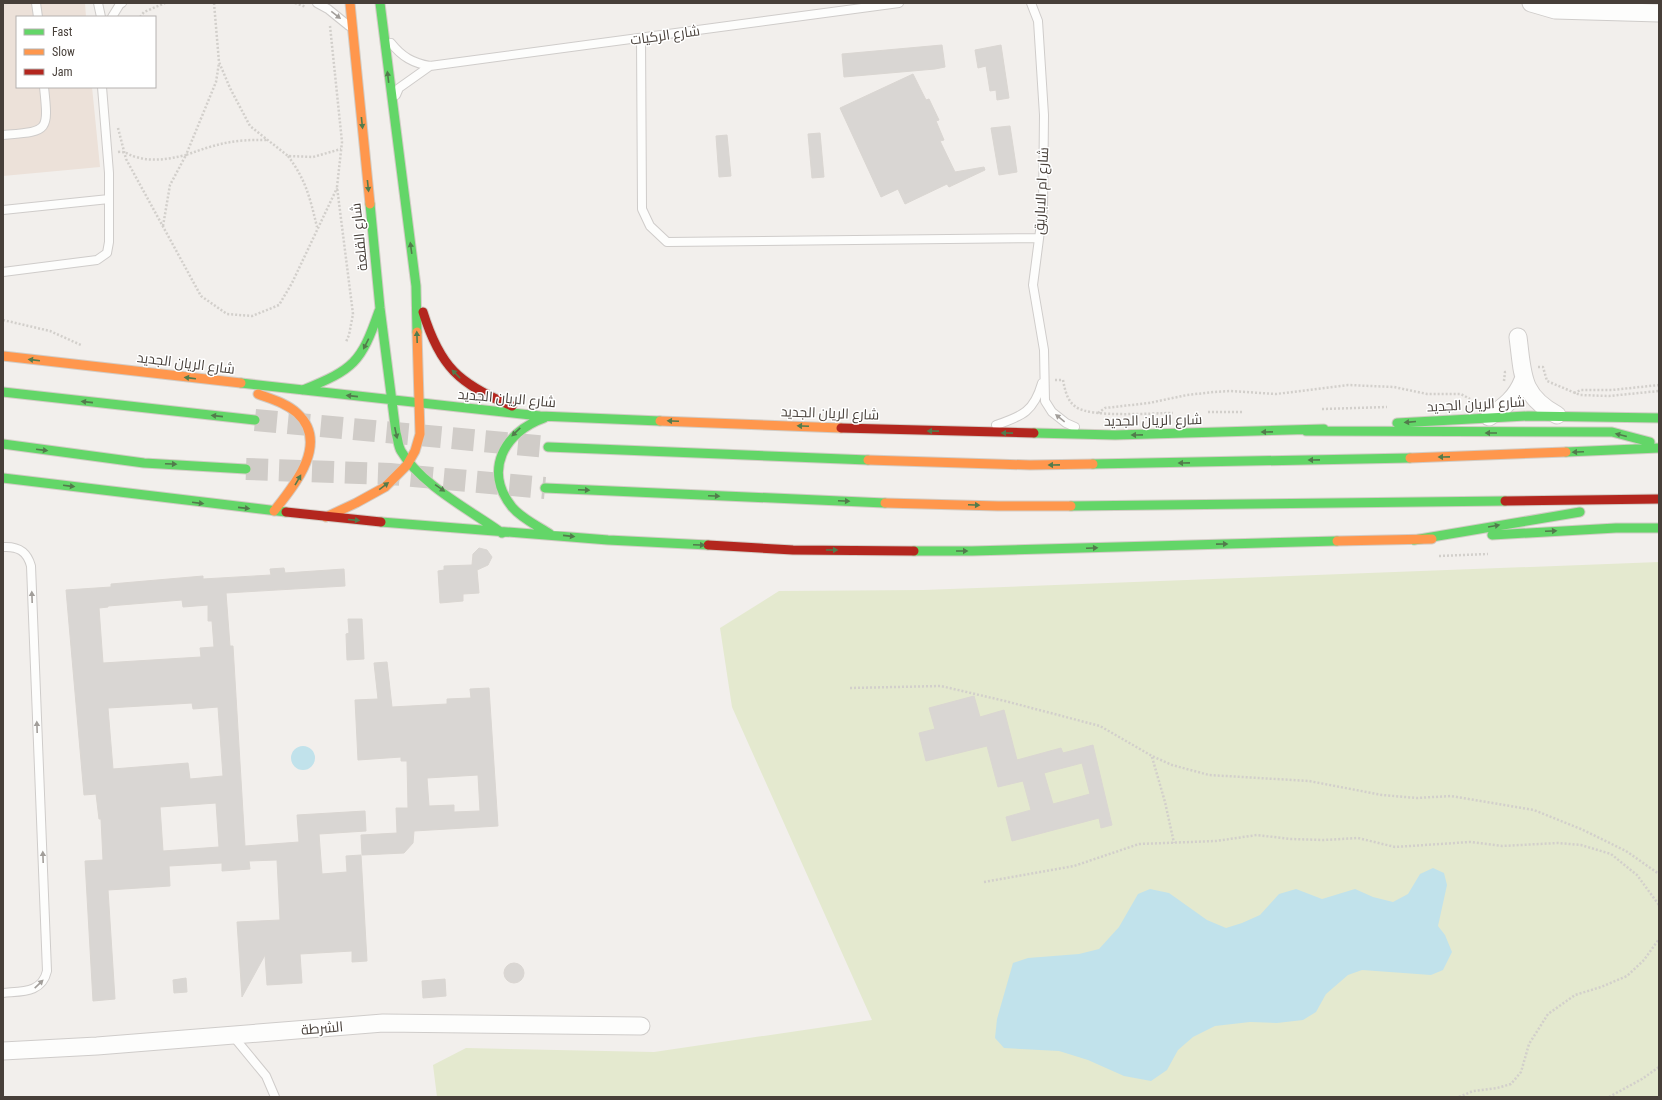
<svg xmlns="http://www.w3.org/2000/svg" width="1662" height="1100" viewBox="0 0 1662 1100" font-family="'Roboto Condensed',Cairo,sans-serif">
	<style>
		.commercial { fill: #ece1d9 }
		.green { fill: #e4e9cf }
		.water { fill: #c1e2eb }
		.building { fill: #d9d6d3; stroke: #dad6d2; fill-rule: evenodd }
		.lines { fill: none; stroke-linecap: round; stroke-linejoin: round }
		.highway-tunnel { stroke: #d0ccc8; stroke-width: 22; stroke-dasharray: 22 11; stroke-linecap: butt }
		.lane-casing { stroke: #cfccca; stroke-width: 10 }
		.street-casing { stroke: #cfccca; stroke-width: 19 }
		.fast-casing { stroke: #d2ccc5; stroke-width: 11 }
		.slow-casing { stroke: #d2ccc5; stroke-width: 11 }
		.jam-casing { stroke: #d2ccc5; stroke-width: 11 }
		.path { stroke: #d2cfcb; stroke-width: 2.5; stroke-dasharray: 2 2; stroke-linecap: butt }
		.lane { stroke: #fdfdfc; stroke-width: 8 }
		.street { stroke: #fdfdfc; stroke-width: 17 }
		.fast { stroke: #63d668; stroke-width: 9 }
		.slow { stroke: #ff974d; stroke-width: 9 }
		.jam { stroke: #b3261e; stroke-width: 9 }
		.oneway { fill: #a29e9a }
		.oneway2 { fill: #527b4c }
		.labels { text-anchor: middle; stroke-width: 3; stroke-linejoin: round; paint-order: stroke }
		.street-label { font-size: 14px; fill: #473f39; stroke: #fff }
	</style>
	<rect width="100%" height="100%" fill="#f2efec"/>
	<path class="commercial" d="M3 3H85L86 17H17V87H92L100 167 3 176Z"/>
	<path class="green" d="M1659 562V1097H437L433 1065 466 1048 654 1052 872 1020 732 707 720 628 779 591 923 590Z"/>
	<path class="water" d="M291 758a12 12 0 1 1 24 0a12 12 0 1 1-24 0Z
		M1433 868 1444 873 1447 885 1438 926 1445 935 1452 952 1443 970 1431 975 1362 970 1348 975 1326 994 1316 1012 1303 1020 1277 1023 1250 1022 1215 1026 1193 1037 1178 1050 1167 1070 1151 1081 1124 1076 1088 1060 1059 1051 1004 1048 995 1038 997 1019 1013 963 1028 958 1079 954 1099 949 1119 927 1138 894 1150 889 1169 893 1207 920 1226 928 1242 923 1260 915 1279 894 1296 889 1322 899 1355 889 1373 897 1393 902 1408 894 1420 874Z"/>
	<path class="building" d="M942 45 945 67 935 69 844 77 842 54Z
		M1001 45 1009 98 997 100 996 90 990 91 986 66 978 68 975 50Z
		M913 74 926 100 929 99 939 120 936 121 944 140 940 141 955 172 984 167 985 170 949 187 947 184 905 204 898 189 881 197 840 108Z
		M1010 126 1017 172 999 175 991 128Z
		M820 133 824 177 812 178 808 134Z
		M727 135 731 176 719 177 716 136Z
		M479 548 487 550 492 557 488 565 477 570 479 593 463 594V601L440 603 438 571 444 570V566L472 565 473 554Z
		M284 568 285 573 344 569 345 586 226 593 230 646H233L245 846 299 842 297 815 365 811 366 831 319 834 322 874 347 872 346 856 361 855 367 961 352 962V951L300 954 302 983 267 985 265 955 242 997 237 922 280 920 277 860 249 861 250 869 222 871V863L169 866 170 886 108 890 115 999 93 1001 85 861 103 860 101 819H99L96 794 84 795 66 590 111 587V584L203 576V579L271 575 270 569ZM182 600 183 607 208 605V621H212L214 647 200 648 201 657 103 663 99 608 108 607V606ZM192 703 193 709 218 707 223 776 190 779 188 763 113 769 108 708ZM216 803 219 847 163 851 160 807Z
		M348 619H362L364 659 347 660 346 634 349 633Z
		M387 662 392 707 447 704V699L471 698 470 689 489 688 498 826 414 831 413 843 404 853 362 855 361 835 397 833 396 808H408L407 761H401V757L358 760 355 700 378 699 374 663ZM478 775 480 811 454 812V805L429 806 427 778Z
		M974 696 980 717 1004 710 1017 760 1061 748 1063 753 1093 745 1112 825 1101 828 1099 818 1012 841 1006 817 1031 810 1023 781 998 787 987 746 926 761 919 733 935 729 929 708ZM1082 763 1090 794 1053 804 1044 773Z
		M504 973a10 10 0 1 1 20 0a10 10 0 1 1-20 0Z
		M186 978 187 992 174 993 173 980Z
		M445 979 446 996 423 998 422 981Z"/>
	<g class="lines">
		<path class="highway-tunnel" d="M255 420 548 447
			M246 469 390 474 545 488"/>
		<g class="lane-casing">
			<path id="lane" d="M36 3 38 17
				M98 3 101 17
				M317 3 328 9 349 26
				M1031 3 1038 21 1044 115 1043 208 1033 285 1044 350 1045 401 1052 412 1066 423 1075 427
				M112 17 120 4 122 3
				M641 38 642 209 650 226 667 242 1039 238
				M391 43C402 57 413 63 430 66L899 3
				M396 95 399 88 430 66
				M3 135C48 131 49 133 44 87
				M3 210 109 199
				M3 272 97 260 107 253 109 242V173L102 87
				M996 425C1023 416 1034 411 1042 383
				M3 547C18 546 27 551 31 566L47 971C42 993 22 991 3 993
				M233 1036 266 1076 275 1097"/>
		</g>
		<g class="street-casing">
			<path id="street" d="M1531 3 1555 10 1659 13
				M1518 337C1523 374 1520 395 1557 415
				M1489 417C1505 406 1516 398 1523 380
				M3 1051 97 1046 383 1023 641 1026"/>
		</g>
		<g class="fast-casing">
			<path id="fast" d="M380 3 416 286 417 332
				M370 204 380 308 396 433C398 439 398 446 401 451 421 485 470 510 502 533
				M241 383 540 416 660 421
				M303 390C354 369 361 363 379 311
				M3 392 255 420
				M544 418C504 432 483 471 512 507 522 519 538 526 550 534
				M1397 423 1528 416 1659 418
				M1306 431 1612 432 1650 442
				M1034 433 1115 435 1324 429
				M3 444 144 463 246 469
				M548 447 868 460
				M1566 452 1659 448
				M1093 464 1410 458
				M3 478 286 512
				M545 488 885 503
				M1071 506 1505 501
				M381 522 608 540 708 545
				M1492 535 1616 528H1659
				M1414 540 1580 512
				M914 551H972L1337 541"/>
		</g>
		<g class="slow-casing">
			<path id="slow" d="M350 3 370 204
				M3 356 241 383
				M258 394C271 399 286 403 297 413 330 443 294 486 274 511
				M660 421 841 428
				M1410 458 1566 452
				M868 460 1030 465 1093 464
				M885 503 998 506H1071
				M326 517 356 503 385 487 407 465 415 451 420 434 417 332
				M1337 541 1432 539"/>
		</g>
		<g class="jam-casing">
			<path id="jam" d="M423 312C440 367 459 384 512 406
				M841 428 1034 433
				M1505 501 1659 499
				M286 512 381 522
				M708 545 793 550 914 551"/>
		</g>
		<path class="path" d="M214 3 219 62 230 88 250 126 288 156 313 157 341 149
			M295 3 306 7
			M140 17 144 12 165 3
			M330 26 342 142 337 187 353 314 349 335 346 342
			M118 128 126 159 201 296 227 314 252 316 279 305 292 283 337 188
			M118 152C126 151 128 155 136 157 153 162 169 159 186 155L216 82 219 63
			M288 156C306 180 310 198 317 227
			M163 226 170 185 186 155C216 144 234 139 267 140
			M3 320 50 331 81 345
			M1538 367H1543L1547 381 1580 395 1609 396 1659 391
			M1055 380H1063C1065 390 1067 401 1076 407 1091 418 1152 413 1173 413
			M1504 381 1505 372H1507
			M1574 393 1581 390H1612L1659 385
			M1322 409 1387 407
			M1208 412H1243
			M1098 413 1105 408 1149 403 1187 395 1214 392 1230 391 1276 394 1348 385 1394 387 1427 394H1461L1470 399
			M1439 556 1488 554
			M850 688 941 686 1005 701 1100 726 1152 756 1172 765 1209 775 1309 781 1382 795 1417 798 1451 796 1534 810 1581 829 1626 851 1659 874
			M1152 757 1165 802 1174 843
			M984 882 1074 866 1139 844 1216 841 1257 835 1290 839 1324 840 1358 838 1395 847 1470 842 1502 846 1558 843 1581 845 1611 854 1637 875 1659 905
			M1459 1097 1473 1091 1497 1088 1511 1084 1521 1072 1529 1044 1548 1014 1575 995 1601 987 1627 976 1644 960 1659 939
			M1609 1097 1642 1079 1659 1067"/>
		<use href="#lane" class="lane"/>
		<use href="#street" class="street"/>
		<use href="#fast" class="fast"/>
		<use href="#slow" class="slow"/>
		<use href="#jam" class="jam"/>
	</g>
	<defs><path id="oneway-solid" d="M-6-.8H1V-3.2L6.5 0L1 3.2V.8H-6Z"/></defs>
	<g class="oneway">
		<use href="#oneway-solid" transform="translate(336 15) rotate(38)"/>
		<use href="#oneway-solid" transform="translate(1060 418) rotate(-141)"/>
		<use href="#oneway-solid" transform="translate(32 597) rotate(-92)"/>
		<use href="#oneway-solid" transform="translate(37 727) rotate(-92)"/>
		<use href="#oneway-solid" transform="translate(43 857) rotate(-92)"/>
		<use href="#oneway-solid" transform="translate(39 984) rotate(-44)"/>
	</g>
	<g class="oneway2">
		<use href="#oneway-solid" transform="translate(388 77) rotate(-97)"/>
		<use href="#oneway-solid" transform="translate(362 123) rotate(84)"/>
		<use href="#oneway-solid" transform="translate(368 186) rotate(84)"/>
		<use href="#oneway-solid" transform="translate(411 248) rotate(-98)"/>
		<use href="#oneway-solid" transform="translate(417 337) rotate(-92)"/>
		<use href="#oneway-solid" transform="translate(366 344) rotate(117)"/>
		<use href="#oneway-solid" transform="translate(34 360) rotate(-173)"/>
		<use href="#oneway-solid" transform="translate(456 374) rotate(-135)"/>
		<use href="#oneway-solid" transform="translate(190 378) rotate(-173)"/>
		<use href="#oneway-solid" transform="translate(352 396) rotate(-174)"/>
		<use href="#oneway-solid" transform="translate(87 402) rotate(-174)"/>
		<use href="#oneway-solid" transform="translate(217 416) rotate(-174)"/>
		<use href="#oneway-solid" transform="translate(673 421) rotate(-178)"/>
		<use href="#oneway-solid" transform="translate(1410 422) rotate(175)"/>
		<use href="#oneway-solid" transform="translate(803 426) rotate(-178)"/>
		<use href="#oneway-solid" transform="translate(933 431) rotate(-179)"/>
		<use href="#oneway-solid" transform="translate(516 432) rotate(136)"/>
		<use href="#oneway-solid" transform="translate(1267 432) rotate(179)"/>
		<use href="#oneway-solid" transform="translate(396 433) rotate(78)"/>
		<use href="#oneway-solid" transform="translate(1007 433) rotate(-179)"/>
		<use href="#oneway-solid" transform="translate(1491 433) rotate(180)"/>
		<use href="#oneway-solid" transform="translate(1137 435) rotate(179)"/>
		<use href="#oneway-solid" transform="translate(1621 435) rotate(-166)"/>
		<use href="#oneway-solid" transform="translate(42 450) rotate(7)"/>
		<use href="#oneway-solid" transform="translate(1578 452) rotate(177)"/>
		<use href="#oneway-solid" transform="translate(1444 457) rotate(179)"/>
		<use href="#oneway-solid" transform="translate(1314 460) rotate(179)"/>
		<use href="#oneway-solid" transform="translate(1184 463) rotate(179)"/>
		<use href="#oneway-solid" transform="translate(171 464) rotate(3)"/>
		<use href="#oneway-solid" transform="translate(1054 465) rotate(179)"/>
		<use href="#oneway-solid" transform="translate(298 480) rotate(-60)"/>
		<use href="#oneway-solid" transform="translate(69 486) rotate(7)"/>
		<use href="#oneway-solid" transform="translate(384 486) rotate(-37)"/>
		<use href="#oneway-solid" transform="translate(440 488) rotate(35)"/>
		<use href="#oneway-solid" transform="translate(584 490) rotate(3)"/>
		<use href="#oneway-solid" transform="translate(714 496) rotate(3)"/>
		<use href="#oneway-solid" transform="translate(844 501) rotate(2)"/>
		<use href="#oneway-solid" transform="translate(198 503) rotate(7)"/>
		<use href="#oneway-solid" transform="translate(974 505) rotate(2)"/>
		<use href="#oneway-solid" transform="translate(244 508) rotate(6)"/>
		<use href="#oneway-solid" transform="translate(354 520) rotate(5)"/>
		<use href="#oneway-solid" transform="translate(1494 526) rotate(-10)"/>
		<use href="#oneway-solid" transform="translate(1551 531) rotate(-3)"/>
		<use href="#oneway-solid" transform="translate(569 536) rotate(6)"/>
		<use href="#oneway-solid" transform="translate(1222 544) rotate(-1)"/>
		<use href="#oneway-solid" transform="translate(699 545) rotate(3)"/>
		<use href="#oneway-solid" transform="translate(1092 548) rotate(-2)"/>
		<use href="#oneway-solid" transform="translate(832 550)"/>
		<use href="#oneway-solid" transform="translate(962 551)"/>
	</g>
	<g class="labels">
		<g class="street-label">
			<text transform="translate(665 35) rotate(-8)" y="5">شارع الركيات</text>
			<text transform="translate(1041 191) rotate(-87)" y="5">شارع ام الاباريق</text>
			<text transform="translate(359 237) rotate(-96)" y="5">شارع القلعة</text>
			<text transform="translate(186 363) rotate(7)" y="5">شارع الريان الجديد</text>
			<text transform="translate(507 398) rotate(5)" y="5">شارع الريان الجديد</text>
			<text transform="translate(1476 404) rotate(-3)" y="5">شارع الريان الجديد</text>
			<text transform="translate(830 413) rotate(2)" y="5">شارع الريان الجديد</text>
			<text transform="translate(1153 420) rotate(-1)" y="5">شارع الريان الجديد</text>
			<text transform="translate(322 1028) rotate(-5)" y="5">الشرطة</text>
		</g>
	</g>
	<rect width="1662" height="1100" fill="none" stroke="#473f39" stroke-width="8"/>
	<rect x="16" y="16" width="140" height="72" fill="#ffffff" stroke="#b5b2b0"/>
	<rect x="24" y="29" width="20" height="6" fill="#63d668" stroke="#b5b2b0"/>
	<text x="52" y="36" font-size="12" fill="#473f39">Fast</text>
	<rect x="24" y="49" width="20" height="6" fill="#ff974d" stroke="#b5b2b0"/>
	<text x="52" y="56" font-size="12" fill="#473f39">Slow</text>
	<rect x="24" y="69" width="20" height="6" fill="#b3261e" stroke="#b5b2b0"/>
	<text x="52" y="76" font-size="12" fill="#473f39">Jam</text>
</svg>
